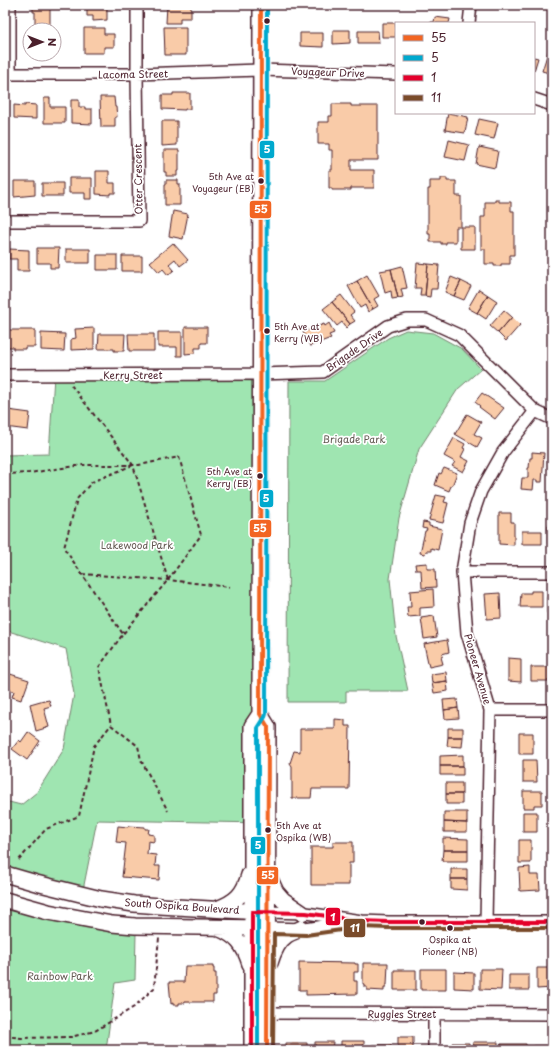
<svg xmlns="http://www.w3.org/2000/svg" width="557" height="1055" viewBox="0 0 557 1055" font-family="'Playpen Sans',sans-serif">
	<style>
		.green { fill: #9fe5b1; stroke: #74826e }
		.building { fill: #f9cba8; stroke: #4a1f2b }
		.lines { fill: none; stroke-linecap: round; stroke-linejoin: round }
		.minor-casing { stroke: #4a1f2b; stroke-width: 14 }
		.major-casing { stroke: #4a1f2b; stroke-width: 18 }
		.path { stroke: #4a1f2b; stroke-width: 2; stroke-dasharray: 4 3; stroke-linecap: butt }
		.minor { stroke: #fff; stroke-width: 11 }
		.major { stroke: #fff; stroke-width: 15 }
		.bus-1-casing { stroke: #fff; stroke-width: 7 }
		.bus-2-casing { stroke: #fff; stroke-width: 7 }
		.bus-3-casing { stroke: #fff; stroke-width: 7 }
		.bus-4-casing { stroke: #fff; stroke-width: 7 }
		.bus-1 { stroke: #f26522; stroke-width: 4 }
		.bus-2 { stroke: #00a9ce; stroke-width: 4 }
		.bus-3 { stroke: #e4002b; stroke-width: 4 }
		.bus-4 { stroke: #7a4b2a; stroke-width: 4 }
		.bus-dot { fill: #4a1f2b; stroke: #fff; stroke-width: 1.5 }
		.labels { text-anchor: middle; stroke-width: 3.5; stroke-linejoin: round; paint-order: stroke }
		.bus-label { font-size: 9px; fill: #4a1f2b; stroke: #fff; text-anchor: end }
		.street-label { font-size: 10px; fill: #4a1f2b; stroke: #fff }
		.park-label { font-size: 10px; fill: #645a53; stroke: #fff }
		.line-badge { stroke: #fff; stroke-width: 1.5 }
		.badge-label { font-size: 11px; text-anchor: middle; font-weight: bold; fill: #fff }
	</style>
	<rect width="100%" height="100%" fill="#fff"/>
	<filter id="ink" filterUnits="userSpaceOnUse"><feTurbulence type="fractalNoise" baseFrequency=".025" numOctaves="2"/><feDisplacementMap in="SourceGraphic" scale="8" xChannelSelector="R" yChannelSelector="G"/><feConvolveMatrix kernelMatrix="1 2 1 2 8 2 1 2 1" color-interpolation-filters="sRGB"/></filter>
	<g filter="url(#ink)">
		<path class="green" d="M406 330 433 333 462 349 481 369 458 389 419 449 399 518 390 579 396 636 408 691H346V702H288L289 381H325L388 338Z
			M54 376 263 381V823L97 820 81 900 5 876V801L21 805 37 792 64 749 74 694 66 649 5 630V455L49 454Z
			M5 904 136 933 135 980 115 983 106 1050H5Z"/>
		<path class="building" d="M33 5H50V28H35V12H33Z
			M87 5H107V20L93 21V16H87Z
			M167 5H191V18H180V23H166Z
			M435 17 450 19 449 23H430L431 22H434Z
			M382 23H396V37H382Z
			M164 27H186V55H165Z
			M84 28H104V34H114V47H104V53H84Z
			M333 30H350V43L333 44Z
			M358 31H378L379 43H358Z
			M300 33H323V47L300 46Z
			M549 49 552 50V65L549 73 542 71Z
			M534 57 538 58 534 71Z
			M173 93H190V109H185V110L162 109V95H173Z
			M100 97H114L115 107H116L117 117H115V127H101Z
			M44 98H50V107H65V123H44Z
			M5 100H8V114H5Z
			M71 100H79V107H85V109H92V124L71 123Z
			M25 104 36 105V119L14 118V105L25 106Z
			M332 104H351V106H378V160H351V170H374V188H351V190H332V188H329V170H332V150H329V144H318V122H329V116H332Z
			M448 113 468 117 465 133 445 130Z
			M479 119 498 123 494 139 475 135Z
			M162 121H177V145L162 146Z
			M449 140 469 145 465 161 445 157Z
			M479 147 498 151 495 168 476 164Z
			M164 150H179V171H177V176H166V172H164Z
			M96 171H109V183H115V193H110V195L96 194Z
			M69 178H92V199H85V193H69Z
			M441 178H447V181H456V196H461V227H456V242H446V244H441V242H430V234H428V189H430V181H441Z
			M166 180H178V184H180V205H165V184H166Z
			M14 181H35V195L14 197Z
			M5 182H8V196H5Z
			M42 183H63V196H42Z
			M495 200H499V202H511V211H514V255H510V264H501V266H494V264H485V249H481V217H485V202H495Z
			M173 211 188 214 183 239 169 236Z
			M461 227H475V249H461Z
			M173 243 188 260 180 266 175 259 169 264 174 270 168 275 163 269 159 272 150 262Z
			M37 248H59L58 268H50V263H37Z
			M9 249 29 250V271H17V259H9Z
			M66 249H90V263H66Z
			M97 255H117V270H97Z
			M122 256H142V271H122Z
			M417 263 428 264 425 296H420L421 288H415Z
			M428 264 439 265 437 289H431L430 297 425 296Z
			M402 266 407 288 401 289 403 297 398 298 391 269Z
			M391 269 398 298 392 299 391 291 385 293 380 271Z
			M367 275 379 296 374 299 378 306 373 309 357 281Z
			M451 277 461 281 454 296 445 292Z
			M357 281 373 309 368 312 365 305 360 308 348 286Z
			M461 281 471 286 464 300 454 296Z
			M479 289 488 295 477 313 468 308Z
			M341 295 354 312 350 315 355 321 350 324 332 302Z
			M488 295 497 301 486 319 477 313Z
			M332 302 350 324 346 328 342 322 337 326 323 309Z
			M504 310 512 317 498 333 490 326Z
			M512 317 520 325 506 341 498 333Z
			M329 323 334 333 329 335 331 338 310 346 303 332 324 324 325 326Z
			M185 327H207V343H201V348H195V353L185 354Z
			M94 328V349L71 350V339L76 338 75 329Z
			M6 330H35V347H25V349H13V347H6Z
			M158 332H182V356H177V347H158Z
			M41 333 65 334 64 351 41 350Z
			M99 334H125L124 351H114V349H98Z
			M128 334H154V351H129Z
			M482 393 504 408 495 419 479 407 480 406 475 402Z
			M8 410 30 413 28 430 5 427Z
			M467 414 481 422 474 434 482 438 477 447 455 434Z
			M454 438 465 444 463 448 465 449 461 457 469 461 463 472 452 466 455 462 444 456Z
			M532 452 544 453 542 482H537V480H534L533 490 521 489 522 478H528V468H529L530 458H532Z
			M549 457H552V470H549Z
			M444 468 457 473 452 486H451L449 491 435 485 439 473 441 474Z
			M436 495 446 497 444 502 448 503 443 523 429 520Z
			M499 513H511V522H514V545L499 544Z
			M423 522 429 523V526L442 529 438 550 431 548V551H426L425 554 420 553 425 531H426L427 529 422 528Z
			M548 525H552V544H548Z
			M522 531H542V544H522Z
			M427 563V569H435L436 587 422 588 421 570H416L415 564Z
			M433 589 434 607 420 608V616L408 617 407 607H411L410 591Z
			M531 591H542V607H520L521 593H531Z
			M500 593 501 618 487 619 485 594Z
			M552 596V613H547V597Z
			M434 616 437 637 424 639 421 618Z
			M447 640 449 652 442 654 443 656 441 657 443 664 429 667 424 644Z
			M508 658 521 659V682L508 681Z
			M531 667H551V681H531Z
			M446 672 447 681 432 683 431 674Z
			M7 673 29 680 24 694 23 693 21 700 12 697 14 691 5 688V681Z
			M447 681 448 691 434 693 432 683Z
			M457 699 458 708 444 710 443 700Z
			M44 700V701L49 700 51 706 44 708 49 727 36 731 30 704Z
			M458 708 459 718 445 719 444 710Z
			M335 719 345 720V726H350L349 789H312L311 798H292V766L290 763 294 751 300 752V729H335Z
			M448 728H463V737H448Z
			M28 732 40 741 27 760 12 749 19 740 21 742Z
			M519 733H533V754H519Z
			M448 737H463L462 747 447 746Z
			M463 755V766H440V756Z
			M523 760H536L537 782H523Z
			M440 766H463V775H440Z
			M446 783H462V794H446Z
			M523 791H542V805H534V808H523Z
			M446 794H462V804H446Z
			M444 812H467V823L444 822Z
			M523 812H537V832H523Z
			M444 822 467 823V832H444Z
			M118 826 128 827V826L145 827V829H149L148 834 154 835V842L148 841 147 854 156 855 155 866H160L159 880 122 877 126 843 116 842Z
			M443 838 468 839V850H443Z
			M519 840H531V863H519Z
			M333 842H353V863H349V885H311V847H333Z
			M443 850H468V861H442Z
			M530 867V875H539L540 890 520 891 519 868Z
			M451 869H467V879H451Z
			M451 879H467V890L451 889Z
			M299 962 355 963V964H358V972H354V981H357V994L306 995V990H299Z
			M363 963H388L387 985H386V987H384V991L367 990V987H364V984H363Z
			M185 966H213V968H214V973H216V995H213V1002H185V1003H179V1005H173V1003L171 1004 169 982H184Z
			M537 968H552V988L537 989Z
			M421 969H446V990H421Z
			M480 969H502L501 990 480 989Z
			M394 970H416V990H394Z
			M454 972 474 973V989L454 988Z
			M509 975H529V990H509Z
			M398 1037H413V1050H398Z
			M341 1041H364V1050H341Z
			M315 1042H333L332 1050H315Z
			M473 1042H498V1050H473Z
			M286 1043H307V1050H286Z
			M452 1043H469V1050H452Z
			M501 1044H526V1050H501Z
			M372 1045H391V1050H372Z
			M534 1046H551V1050H534Z"/>
		<g class="lines">
			<g class="minor-casing">
				<path id="minor" d="M10 5V74
					M469 23 471 5
					M5 74H137L260 70 396 74
					M534 99 552 105
					M5 221H139L137 74V5
					M5 375 260 374 323 372 388 326 407 320H426L459 335 535 411 552 419
					M462 572H552
					M490 710H552
					M267 912 306 913 362 921 388 922H552
					M486 922 490 710 467 633 462 572 470 523 481 491 503 452 535 411
					M268 928 306 929 349 922
					M261 1013 552 1014
					M434 1050V1014"/>
			</g>
			<g class="major-casing">
				<path id="major" d="M261 5 260 714 268 727 267 1050
					M5 874 36 883 101 899 134 904 160 906 260 912
					M269 877 276 892 283 900 302 913
					M5 900 48 912 112 924 135 926 261 928
					M217 909C236 902 244 894 249 875
					M218 928C237 936 244 945 250 964
					M270 963C273 953 278 941 287 935 292 932 297 931 302 928
					M252 1050V726L260 714"/>
			</g>
			<path class="path" d="M71 385 133 465 168 580 123 634
				M133 465 92 482 77 499 64 548 123 634 99 667 111 725 138 746 141 760 168 811
				M5 474 29 473 83 465H139L179 457 201 535 168 580
				M82 574 168 580 230 587
				M19 860 46 829 79 816 94 746 111 725
				M5 1036 21 1038 71 1037 95 1031 134 1007 154 988 159 938"/>
			<use href="#minor" class="minor"/>
			<use href="#major" class="major"/>
			<g class="bus-1-casing">
				<path id="bus-1" d="M261 5 260 714 268 727 267 1050"/>
			</g>
			<g class="bus-2-casing">
				<path id="bus-2" d="M258 1050V728L265 717 266 714 267 5"/>
			</g>
			<g class="bus-3-casing">
				<path id="bus-3" d="M252 1050V912L306 913 362 921 388 922H552"/>
			</g>
			<g class="bus-4-casing">
				<path id="bus-4" d="M273 1050 274 934 306 935 362 927 388 928H552"/>
			</g>
			<use href="#bus-1" class="bus-1"/>
			<use href="#bus-2" class="bus-2"/>
			<use href="#bus-3" class="bus-3"/>
			<use href="#bus-4" class="bus-4"/>
		</g>
	</g>
	<g class="bus-dot">
		<circle cx="267" cy="21" r="3.5"/>
		<circle cx="261" cy="181" r="3.5"/>
		<circle cx="267" cy="331" r="3.5"/>
		<circle cx="260" cy="476" r="3.5"/>
		<circle cx="268" cy="830" r="3.5"/>
		<circle cx="422" cy="922" r="3.5"/>
		<circle cx="450" cy="928" r="3.5"/>
	</g>
	<g class="labels">
		<g class="bus-label">
			<text x="254" y="180">5th Ave at<tspan x="254" dy="12">Voyageur (EB)</tspan></text>
			<text x="274" y="330" text-anchor="start">5th Ave at<tspan x="274" dy="12">Kerry (WB)</tspan></text>
			<text x="252" y="475">5th Ave at<tspan x="252" dy="12">Kerry (EB)</tspan></text>
			<text x="276" y="829" text-anchor="start">5th Ave at<tspan x="276" dy="12">Ospika (WB)</tspan></text>
			<text x="450" y="943" text-anchor="middle">Ospika at<tspan x="450" dy="12">Pioneer (NB)</tspan></text>
		</g>
		<g class="street-label">
			<text transform="translate(328 72) rotate(2)" y="4">Voyageur Drive</text>
			<text transform="translate(133 74) rotate(-1)" y="4">Lacoma Street</text>
			<text transform="translate(138 179) rotate(-91)" y="4">Otter Crescent</text>
			<text transform="translate(354 350) rotate(-35)" y="4">Brigade Drive</text>
			<text x="133" y="379">Kerry Street</text>
			<text transform="translate(478 669) rotate(74)" y="4">Pioneer Avenue</text>
			<text transform="translate(182 906) rotate(4)" y="4">South Ospika Boulevard</text>
			<text x="402" y="1018">Ruggles Street</text>
		</g>
		<g class="park-label">
			<text x="354" y="443">Brigade Park</text>
			<text x="137" y="549">Lakewood Park</text>
			<text x="60" y="980">Rainbow Park</text>
		</g>
	</g>
	<g class="line-badge">
		<rect x="259" y="140" width="16" height="19" rx="4" fill="#00a9ce"/>
		<rect x="249" y="200" width="23" height="19" rx="4" fill="#f26522"/>
		<rect x="259" y="489" width="15" height="19" rx="4" fill="#00a9ce"/>
		<rect x="249" y="519" width="23" height="19" rx="4" fill="#f26522"/>
		<rect x="250" y="836" width="16" height="19" rx="4" fill="#00a9ce"/>
		<rect x="256" y="866" width="23" height="19" rx="4" fill="#f26522"/>
		<rect x="325" y="907" width="16" height="19" rx="4" fill="#e4002b"/>
		<rect x="343" y="918" width="23" height="20" rx="4" fill="#7a4b2a"/>
	</g>
	<g class="badge-label">
		<text x="267" y="153">5</text>
		<text x="261" y="213">55</text>
		<text x="266" y="502">5</text>
		<text x="260" y="532">55</text>
		<text x="258" y="849">5</text>
		<text x="268" y="879">55</text>
		<text x="333" y="921">1</text>
		<text x="355" y="932">11</text>
	</g>
	<rect width="557" height="1055" fill="none" stroke="#fff" stroke-width="20"/>
	<rect x="10" y="10" width="537" height="1035" fill="none" stroke="#4a1f2b" stroke-width="1.5" filter="url(#ink)"/>
	<rect x="395" y="22" width="140" height="92" fill="#ffffff" stroke="#b7a5aa"/>
	<rect x="403" y="35" width="20" height="6" fill="#f26522" stroke="#b7a5aa"/>
	<text x="431" y="42" font-size="12" fill="#4a1f2b">55</text>
	<rect x="403" y="55" width="20" height="6" fill="#00a9ce" stroke="#b7a5aa"/>
	<text x="431" y="62" font-size="12" fill="#4a1f2b">5</text>
	<rect x="403" y="75" width="20" height="6" fill="#e4002b" stroke="#b7a5aa"/>
	<text x="431" y="82" font-size="12" fill="#4a1f2b">1</text>
	<rect x="403" y="95" width="20" height="6" fill="#7a4b2a" stroke="#b7a5aa"/>
	<text x="431" y="102" font-size="12" fill="#4a1f2b">11</text>
	<g transform="translate(42 42) rotate(90)"><circle r="19" fill="#ffffff" stroke="#b7a5aa"/>
	<path d="M0-3L7 15L0 10L-7 15Z" fill="#4a1f2b"/>
	<text y="-6" font-size="11" font-weight="bold" text-anchor="middle" fill="#4a1f2b">N</text>
	</g>
</svg>
